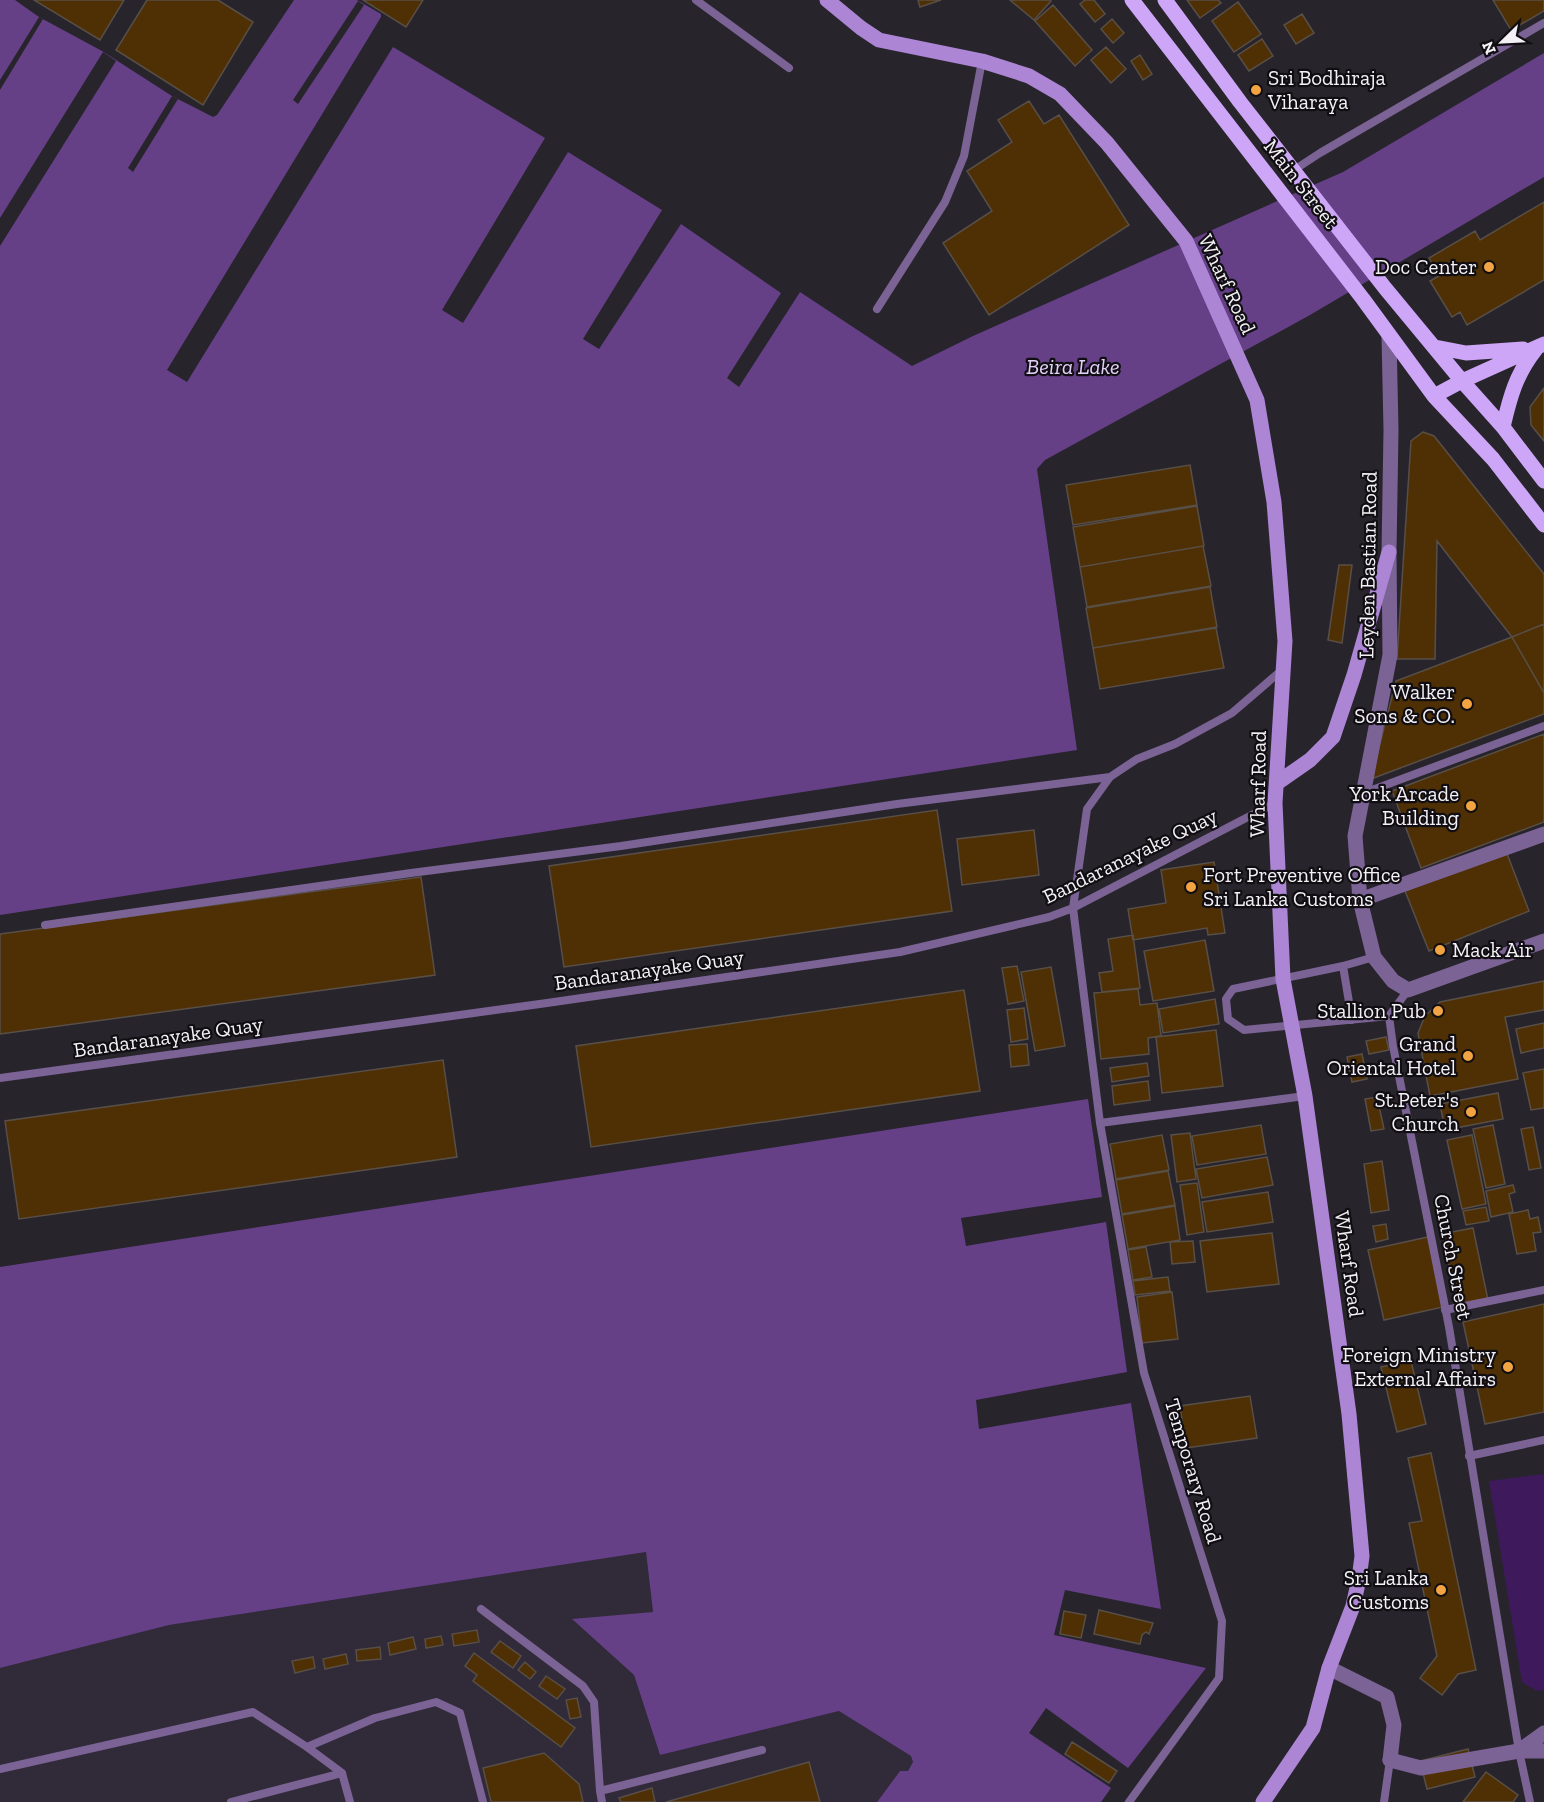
<svg xmlns="http://www.w3.org/2000/svg" width="1544" height="1802" viewBox="0 0 1544 1802" font-family="'Zilla Slab',serif">
	<style>
		.built { fill: #312a38 }
		.green { fill: #3e1a5c }
		.water { fill: #654087 }
		.pier { fill: #28242c }
		.building { fill: #4f2f04; stroke: #584f47; stroke-width: 1.5 }
		.lines { fill: none; stroke-linecap: round; stroke-linejoin: round }
		.service { stroke: #7b6395; stroke-width: 8 }
		.minor { stroke: #7b6395; stroke-width: 15 }
		.tertiary { stroke: #7b6395; stroke-width: 15 }
		.secondary { stroke: #ac85d5; stroke-width: 15 }
		.primary { stroke: #cda6f8; stroke-width: 15 }
		.poi-dot { fill: #f3a442; stroke: #100e12; stroke-width: 2 }
		.labels { text-anchor: middle; stroke-width: 4.5; stroke-linejoin: round; paint-order: stroke }
		.poi-label { font-size: 21px; fill: #f3f0f6; stroke: #100e12; text-anchor: end }
		.street-label { font-size: 21px; fill: #f3f0f6; stroke: #100e12 }
		.water-label { font-size: 22px; font-style: italic; fill: #e4d1fa; stroke: #100e12 }
	</style>
	<rect width="100%" height="100%" fill="#28242c"/>
	<path class="built" d="M646 1552 653 1612 573 1620 634 1675 660 1755 839 1711 911 1756 913 1762 908 1771H900L877 1802H0V1668L169 1625Z"/>
	<path class="green" d="M1544 1474V1690L1537 1691 1522 1682 1489 1481Z"/>
	<path class="water" d="M0 0H15L39 17 102 51 172 96 213 117 217 115 294 0H357L381 14V17L167 370 187 382 393 47 545 138 442 310 463 323 568 152 662 210 583 339 599 349 681 224 781 293 727 378 739 387 800 292 912 366 973 336 1343 172 1544 53V177L1310 315 1045 460 1037 469 1077 750 0 915Z
		M1088 1099 1102 1197 961 1218 966 1246 1106 1222 1127 1372 976 1400 979 1429 1131 1403 1161 1609 1065 1590 1054 1635 1206 1668 1128 1768 1046 1708 1029 1733 1111 1788 1101 1802H877L900 1771H908L913 1762 911 1756 839 1711 660 1755 634 1675 572 1619 653 1612 646 1552 169 1625 0 1668V1267Z"/>
	<path class="pier" d="M358 1 364 5 298 104 293 100Z
		M39 17 43 19 0 90V80Z
		M103 52 116 61 0 246V218Z
		M172 96 178 99 133 172 128 168Z"/>
	<path class="building" d="M34 0H124L100 40Z
		M147 0H218L253 22 203 105 116 50Z
		M363 0H423L406 27Z
		M918 0H941L920 7Z
		M1010 0H1050L1051 1 1034 20Z
		M1085 0H1094L1105 14 1095 22 1080 4Z
		M1187 0H1218L1221 3 1200 18Z
		M1493 0H1544V11L1511 30Z
		M1238 2 1261 34 1234 52 1212 21Z
		M1053 5 1092 50 1075 66 1035 21Z
		M1302 14 1314 33 1296 44 1284 25Z
		M1112 19 1124 33 1113 43 1101 29Z
		M1262 39 1273 56 1249 71 1238 55Z
		M1106 47 1126 69 1111 83 1091 60Z
		M1140 55 1152 74 1143 80 1131 61Z
		M1029 101 1044 124 1059 115 1129 225 989 315 943 243 992 211 967 171 1012 142 998 120Z
		M1544 202V280L1467 325 1460 312 1452 317 1430 281 1439 276 1429 258 1475 231 1480 240Z
		M1544 388V441L1531 425 1530 407Z
		M1423 432 1434 436 1544 574V624L1512 637 1437 541 1435 659H1397L1411 441Z
		M1190 465 1197 505 1073 525 1066 485Z
		M1197 506 1204 546 1080 567 1073 527Z
		M1203 546 1211 586 1087 607 1080 567Z
		M1339 565H1352L1342 643 1328 640Z
		M1210 587 1217 627 1093 648 1086 608Z
		M1544 624V693L1512 637Z
		M1216 628 1224 668 1100 689 1093 648Z
		M1512 637 1544 693V714L1371 779 1396 681Z
		M1544 734V822L1421 868 1392 791Z
		M937 810 952 911 564 967 549 866Z
		M1034 830 1039 875 962 885 957 839Z
		M1506 851 1529 911 1429 951 1405 891Z
		M1214 862 1225 933 1208 935 1207 928 1133 940 1128 909 1166 903 1161 870Z
		M421 877 435 975 0 1034V934Z
		M1133 935 1140 988 1102 992 1099 973 1113 971 1108 939Z
		M1205 940 1214 991 1153 1001 1144 951Z
		M1017 966 1024 1001 1008 1004 1002 968Z
		M1051 967 1065 1046 1035 1051 1021 972Z
		M1544 981V1010L1505 1017 1518 1079 1430 1096 1418 1033 1425 1016 1440 1002Z
		M1138 989 1140 1005 1157 1003 1161 1036 1148 1038 1149 1054 1101 1059 1094 993Z
		M964 990 980 1091 591 1147 576 1046Z
		M1215 999 1219 1024 1163 1033 1159 1009Z
		M1024 1008 1028 1039 1011 1042 1007 1010Z
		M1544 1023V1048L1521 1053 1516 1029Z
		M1216 1030 1223 1086 1162 1093 1156 1037Z
		M1386 1037 1389 1050 1369 1054 1366 1041Z
		M1027 1044 1029 1065 1011 1067 1009 1045Z
		M1362 1054 1367 1079 1352 1082 1347 1057Z
		M443 1060 457 1157 19 1219 5 1121Z
		M1147 1063 1149 1076 1112 1082 1110 1068Z
		M1544 1069V1108L1531 1110 1523 1073Z
		M1148 1081 1150 1100 1114 1105 1112 1086Z
		M1498 1093 1503 1119 1445 1130 1440 1104Z
		M1377 1097 1384 1129 1371 1131 1365 1099Z
		M1261 1125 1266 1154 1197 1165 1192 1136Z
		M1493 1125 1505 1184 1486 1188 1473 1129Z
		M1533 1127 1541 1168 1529 1170 1521 1129Z
		M1190 1133 1196 1179 1177 1182 1171 1135Z
		M1162 1135 1169 1170 1116 1179 1110 1144Z
		M1472 1135 1486 1204 1462 1209 1447 1140Z
		M1267 1157 1273 1185 1202 1198 1196 1169Z
		M1382 1161 1389 1210 1371 1213 1364 1164Z
		M1168 1171 1175 1205 1122 1214 1116 1180Z
		M1197 1183 1204 1232 1187 1235 1180 1185Z
		M1513 1185 1515 1192 1509 1194 1513 1212 1491 1217 1486 1191Z
		M1268 1192 1273 1222 1207 1232 1202 1202Z
		M1175 1206 1180 1240 1128 1249 1122 1215Z
		M1486 1207 1489 1221 1466 1225 1463 1211Z
		M1528 1210 1530 1219 1538 1217 1541 1232 1533 1233 1536 1251 1517 1254 1509 1214Z
		M1386 1224 1388 1239 1376 1242 1373 1226Z
		M1473 1228 1488 1300 1458 1306 1442 1234Z
		M1272 1233 1279 1284 1207 1292 1200 1241Z
		M1428 1237 1443 1307 1384 1320 1368 1250Z
		M1193 1241 1195 1262 1172 1264 1170 1242Z
		M1146 1247 1152 1277 1133 1280 1128 1250Z
		M1168 1277 1170 1291 1135 1295 1133 1281Z
		M1172 1292 1178 1339 1142 1343 1137 1297Z
		M1544 1304V1412L1485 1424 1463 1322Z
		M1411 1361 1426 1424 1397 1432 1381 1367Z
		M1250 1396 1257 1438 1186 1448 1180 1406Z
		M1431 1453 1476 1670 1458 1674 1442 1695 1420 1678 1437 1656 1409 1523 1422 1521 1408 1458Z
		M1099 1610 1153 1623 1149 1634 1146 1632 1142 1635 1140 1644 1094 1634Z
		M1064 1611 1086 1615 1081 1638 1060 1634Z
		M477 1630 479 1642 454 1646 452 1634Z
		M441 1636 443 1645 426 1648 425 1639Z
		M413 1637 416 1649 390 1655 388 1643Z
		M500 1641 521 1656 513 1668 491 1652Z
		M380 1647 381 1659 357 1661 356 1650Z
		M474 1653 575 1728 561 1747 473 1681 477 1675 465 1666Z
		M346 1654 348 1664 325 1669 323 1659Z
		M313 1657 315 1668 295 1673 292 1661Z
		M525 1662 536 1672 530 1679 518 1670Z
		M546 1676 565 1689 557 1699 539 1686Z
		M577 1698 581 1717 570 1719 566 1700Z
		M1072 1742 1117 1771 1109 1783 1065 1754Z
		M1468 1749 1475 1777 1427 1789 1420 1761Z
		M544 1753 579 1784 583 1802H491L483 1768Z
		M809 1762 820 1802H666Z
		M1486 1772 1518 1795 1513 1802H1463Z
		M652 1788 655 1802H621L619 1798Z"/>
	<g class="lines">
		<path class="service" d="M696 0 789 68
			M1294 170 1320 153 1544 23
			M877 309 945 202 964 156 982 61
			M1282 670 1232 713 1175 744 1137 759 1110 777 1087 809 1073 908 1100 1123 1305 1096
			M1364 793 1544 726
			M45 925 411 873 621 846 897 804 1110 777
			M1374 957 1343 966 1233 989 1226 999 1228 1019 1244 1030 1389 1016
			M1343 966 1352 1020
			M1408 990 1389 1016 1393 1046 1449 1327 1519 1751 1530 1802
			M0 1078 547 1003 900 952 1049 917 1073 908 1275 803
			M1100 1123 1144 1373 1222 1621 1219 1678 1129 1802
			M1445 1310 1544 1290
			M1469 1456 1544 1440
			M481 1609 583 1686 594 1702 600 1791 602 1802
			M307 1747 375 1718 436 1702 460 1713 483 1802
			M0 1769 253 1712 307 1747 342 1773
			M600 1791 762 1750
			M231 1802 342 1773 350 1802
			M1384 1802 1390 1760"/>
		<path class="minor" d="M1360 900 1544 834
			M1329 1668 1387 1697 1394 1725 1390 1760
			M1519 1751 1544 1733
			M1519 1751H1544"/>
		<path class="tertiary" d="M1389 336 1391 430 1389 552 1390 655 1355 836 1360 900 1374 957 1393 981 1408 990 1544 941
			M1390 1760 1421 1768 1519 1751"/>
		<path class="secondary" d="M827 0 861 28 879 40 982 61 1029 76 1060 94 1107 143 1186 241 1257 400 1274 502 1285 641 1275 803 1283 979 1305 1096 1349 1414 1362 1556 1359 1579 1353 1606 1329 1668 1313 1728 1263 1802
			M1277 783 1310 760 1333 737 1354 675 1389 552"/>
		<path class="primary" d="M1132 0 1363 299 1434 396 1493 459 1544 525
			M1165 0 1240 102 1385 288 1462 381 1503 427 1544 481
			M1435 347 1466 353 1523 349
			M1434 396 1462 381 1544 344
			M1503 427C1510 397 1516 374 1536 349"/>
	</g>
	<g class="poi-dot">
		<circle cx="1256" cy="90" r="6"/>
		<circle cx="1489" cy="267" r="6"/>
		<circle cx="1467" cy="704" r="6"/>
		<circle cx="1471" cy="806" r="6"/>
		<circle cx="1191" cy="887" r="6"/>
		<circle cx="1440" cy="950" r="6"/>
		<circle cx="1438" cy="1011" r="6"/>
		<circle cx="1468" cy="1056" r="6"/>
		<circle cx="1471" cy="1112" r="6"/>
		<circle cx="1508" cy="1367" r="6"/>
		<circle cx="1441" cy="1590" r="6"/>
	</g>
	<g class="labels">
		<g class="poi-label">
			<text x="1268" y="85" text-anchor="start">Sri Bodhiraja<tspan x="1268" dy="24">Viharaya</tspan></text>
			<text x="1477" y="274">Doc Center</text>
			<text x="1455" y="699">Walker<tspan x="1455" dy="24">Sons &amp; CO.</tspan></text>
			<text x="1459" y="801">York Arcade<tspan x="1459" dy="24">Building</tspan></text>
			<text x="1203" y="882" text-anchor="start">Fort Preventive Office<tspan x="1203" dy="24">Sri Lanka Customs</tspan></text>
			<text x="1452" y="957" text-anchor="start">Mack Air</text>
			<text x="1426" y="1018">Stallion Pub</text>
			<text x="1456" y="1051">Grand<tspan x="1456" dy="24">Oriental Hotel</tspan></text>
			<text x="1459" y="1107">St.Peter's<tspan x="1459" dy="24">Church</tspan></text>
			<text x="1496" y="1362">Foreign Ministry<tspan x="1496" dy="24">External Affairs</tspan></text>
			<text x="1429" y="1585">Sri Lanka<tspan x="1429" dy="24">Customs</tspan></text>
		</g>
		<g class="street-label">
			<text transform="translate(1301 184) rotate(52)" y="7">Main Street</text>
			<text transform="translate(1227 284) rotate(65)" y="7">Wharf Road</text>
			<text transform="translate(1368 565) rotate(-89)" y="7">Leyden Bastian Road</text>
			<text transform="translate(1258 784) rotate(-89)" y="7">Wharf Road</text>
			<text transform="translate(1130 856) rotate(-26)" y="7">Bandaranayake Quay</text>
			<text transform="translate(649 970) rotate(-8)" y="7">Bandaranayake Quay</text>
			<text transform="translate(168 1037) rotate(-8)" y="7">Bandaranayake Quay</text>
			<text transform="translate(1453 1257) rotate(79)" y="7">Church Street</text>
			<text transform="translate(1349 1264) rotate(82)" y="7">Wharf Road</text>
			<text transform="translate(1193 1471) rotate(73)" y="7">Temporary Road</text>
		</g>
		<g class="water-label">
			<text x="1073" y="374">Beira Lake</text>
		</g>
	</g>
	<g transform="translate(1502 42) rotate(246)" stroke="#100e12" stroke-width="4.5" paint-order="stroke">
	<path d="M0-4.5L10 22L0 15L-10 22Z" fill="#f3f0f6"/>
	<text y="-9" font-size="16" font-weight="bold" text-anchor="middle" fill="#f3f0f6">N</text>
	</g>
</svg>
